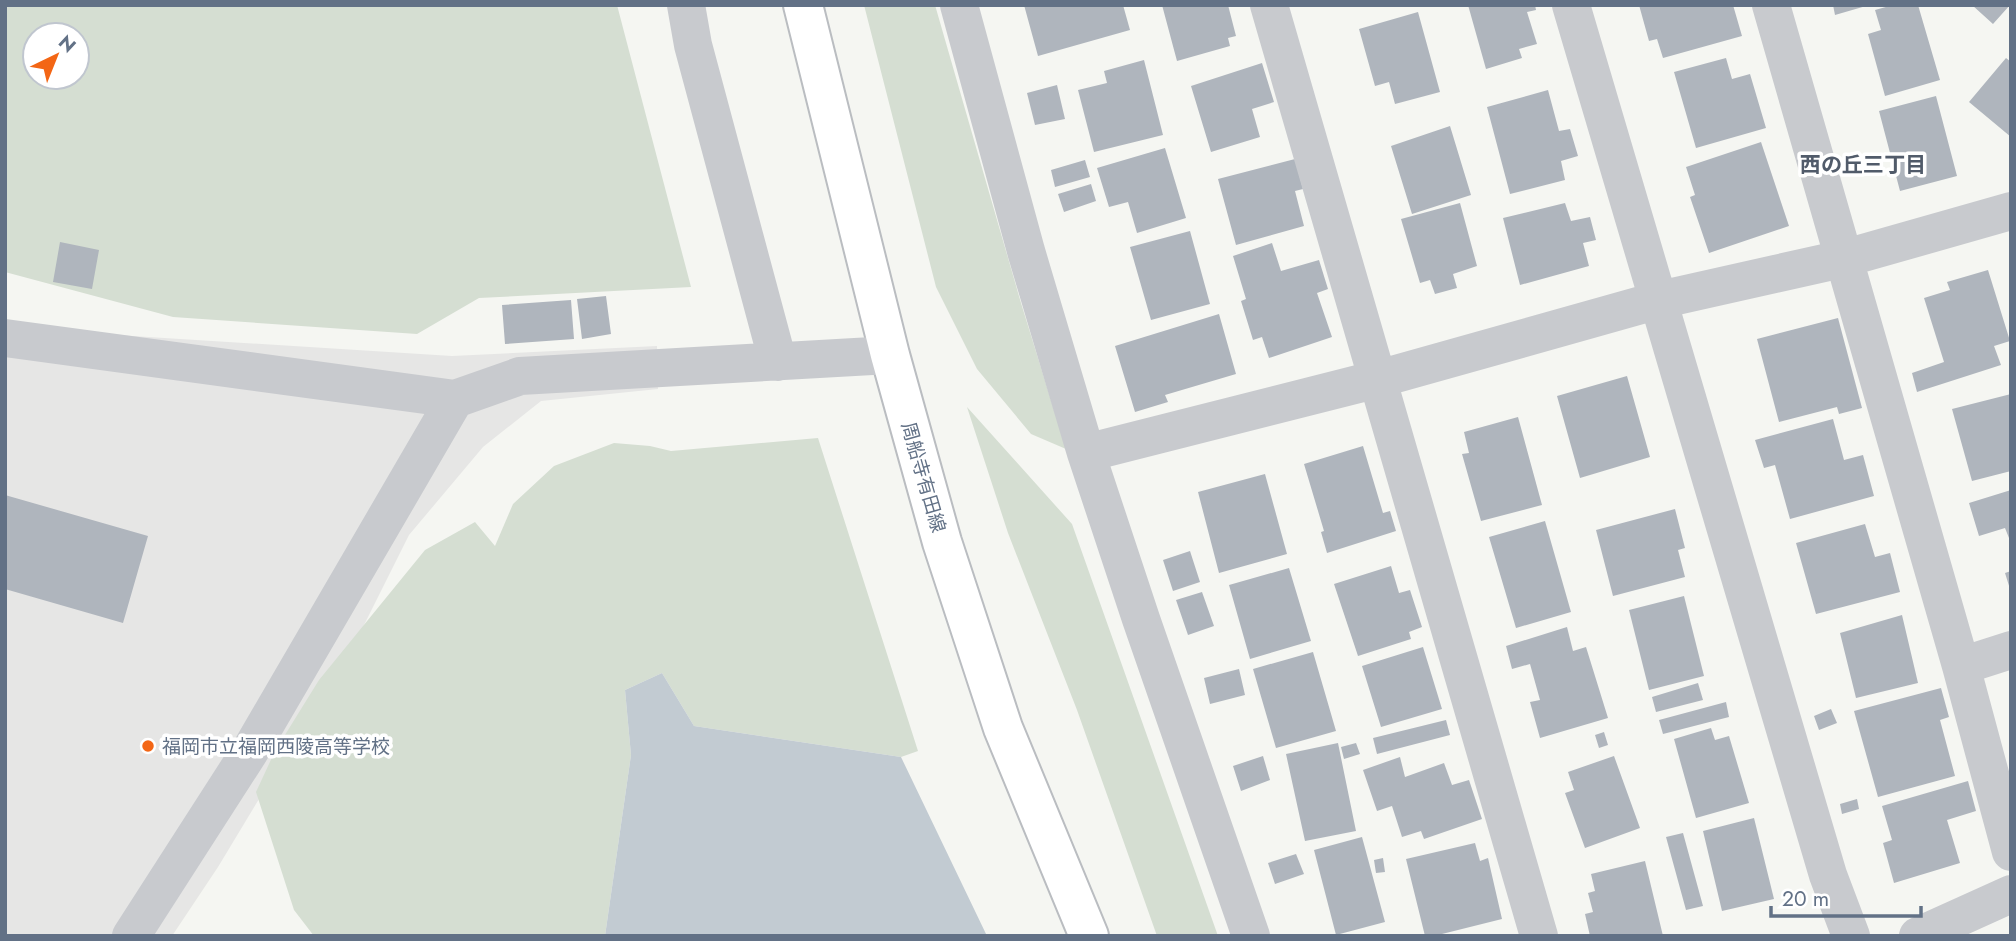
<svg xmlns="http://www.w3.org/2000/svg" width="2016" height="941" viewBox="0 0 2016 941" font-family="Jost,'Noto Sans JP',sans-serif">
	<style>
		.built { fill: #e6e6e5 }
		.green { fill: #d5ded2; fill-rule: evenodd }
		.water { fill: #c2cbd2 }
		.building { fill: #afb5bd }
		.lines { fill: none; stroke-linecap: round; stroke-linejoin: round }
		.major-casing { stroke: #babdc1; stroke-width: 42 }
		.minor { stroke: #c8cace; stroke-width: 38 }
		.major { stroke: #fff; stroke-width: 38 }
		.poi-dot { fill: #f36615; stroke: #fff; stroke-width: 2.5 }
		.labels { text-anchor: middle; stroke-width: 7; stroke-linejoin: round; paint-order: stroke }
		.street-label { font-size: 19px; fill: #627186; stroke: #fff }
		.poi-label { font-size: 19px; fill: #627186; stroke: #fff; text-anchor: start }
		.neighbourhood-label { font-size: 21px; font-weight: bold; fill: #515b6a; stroke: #fff }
	</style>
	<rect width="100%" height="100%" fill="#f5f6f2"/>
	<path class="built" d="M5 328 452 356 657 346 658 389 541 401 483 447 409 535 364 625 218 867 172 936H5Z"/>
	<path class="green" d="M5 5H617L691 287 479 298 417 334 173 317 5 272ZM35 35H77V77H35Z
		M864 5H935L1021 303 1066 449 1031 434 977 369 936 287Z
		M967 407 1072 524 1218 936H1157L1077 710 1008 533Z
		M818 438 918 751 901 757 694 726 662 673 625 690 631 755 605 936H314L294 910 256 792 275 751 319 680 425 550 475 522 495 546 513 504 554 466 614 443 650 446 671 451Z"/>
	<path class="water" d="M662 673 694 726 901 757 987 936H605L631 755 625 690Z"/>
	<path class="building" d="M1024 5H1123L1130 30 1038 56Z
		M1162 5H1228L1236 36 1228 38 1230 46 1177 61Z
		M1468 5H1535L1536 10 1527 12 1537 44 1519 49 1522 58 1486 69Z
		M1639 5H1733L1742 36 1663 58 1657 39 1649 41Z
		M1833 5H1866V6L1835 15Z
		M1893 5H1918L1940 80 1885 96 1868 34 1881 30 1875 10Z
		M1972 5H2010L1993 24Z
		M1418 12 1440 92 1395 104 1389 82 1375 86 1359 29Z
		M1726 58 1732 79 1750 74 1766 128 1696 148 1674 72Z
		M2006 58 2011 62V137L1969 102Z
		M1144 60 1163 135 1094 152 1078 90 1107 83 1104 71Z
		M1262 63 1274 102 1252 109 1260 137 1211 152 1191 86Z
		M1057 85 1065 119 1035 125 1027 93Z
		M1548 90 1559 131 1570 129 1578 156 1561 161 1565 180 1510 194 1487 107Z
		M1936 96 1957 176 1900 191 1879 111Z
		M1450 126 1471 195 1412 214 1391 146Z
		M1761 142 1789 226 1709 253 1690 197 1695 195 1686 167Z
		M1165 148 1186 218 1137 233 1128 202 1109 207 1097 168Z
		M1295 159 1303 189 1295 191 1304 226 1236 245 1218 179Z
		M1085 160 1090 177 1055 187 1051 170Z
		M1091 184 1096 201 1064 212 1058 194Z
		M1460 203 1477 266 1453 274 1457 288 1435 294 1430 280 1420 283 1401 219Z
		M1565 203 1571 221 1590 217 1596 240 1583 243 1589 266 1520 285 1503 218Z
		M1190 231 1210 304 1151 320 1130 247Z
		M60 242 99 250 92 289 53 282Z
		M1272 243 1281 271 1319 260 1328 289 1317 293 1332 337 1269 358 1262 337 1253 340 1241 301 1246 299 1233 256Z
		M1988 270 2010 341 1994 346 2001 365 1917 392 1912 373 1944 362 1924 298 1950 290 1947 282Z
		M606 296 611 334 582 339 577 299Z
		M571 300 574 339 505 344 502 305Z
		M1219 314 1236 374 1165 395 1168 402 1135 412 1115 346Z
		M1838 318 1862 408 1839 414 1837 407 1779 422 1757 339Z
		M1627 376 1650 457 1580 478 1557 396Z
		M2011 394V471L1972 481 1952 409Z
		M1518 417 1542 505 1481 521 1462 454 1469 453 1464 432Z
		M1833 419 1844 460 1863 455 1874 496 1790 519 1775 465 1764 468 1755 440Z
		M1363 446 1383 513 1390 511 1396 531 1327 553 1321 532 1324 531 1304 464Z
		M1265 474 1287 554 1219 573 1198 492Z
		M2011 490V543L2005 528 1979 536 1969 503Z
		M5 495 148 536 123 623 5 589Z
		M1675 509 1685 548 1678 550 1685 577 1613 596 1596 530Z
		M1545 521 1571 612 1516 628 1489 537Z
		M1865 524 1875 557 1890 553 1900 592 1816 614 1796 543Z
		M1190 551 1200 582 1173 591 1163 560Z
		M1391 566 1399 593 1410 590 1422 627 1409 632 1411 639 1358 656 1334 584Z
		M1289 568 1311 641 1250 659 1229 585Z
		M2011 571V589H2010L2005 573Z
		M1202 592 1214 626 1188 635 1176 600Z
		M1684 596 1704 676 1649 690 1629 610Z
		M1902 615 1918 683 1856 698 1840 633Z
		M1567 627 1573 651 1586 647 1608 718 1540 738 1530 702 1540 700 1530 664 1512 669 1506 646Z
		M1423 647 1442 709 1381 727 1362 666Z
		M1313 652 1336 731 1276 748 1253 669Z
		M1239 669 1245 695 1210 704 1204 678Z
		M1698 683 1703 700 1656 712 1652 697Z
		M1941 688 1949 717 1940 720 1955 776 1878 797 1854 711Z
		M1726 702 1729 717 1663 734 1659 720Z
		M1831 709 1837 723 1819 730 1814 716Z
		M1446 720 1450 735 1377 754 1373 738Z
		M1711 728 1715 740 1729 736 1749 803 1696 818 1674 739Z
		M1604 732 1608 745 1599 748 1595 735Z
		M1338 743 1356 831 1305 841 1286 754Z
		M1356 743 1360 754 1344 759 1341 747Z
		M1263 756 1270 780 1241 791 1233 766Z
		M1614 756 1640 828 1585 848 1565 793 1574 790 1568 772Z
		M1400 757 1405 777 1444 763 1452 785 1469 780 1482 819 1424 839 1421 831 1402 837 1392 806 1377 811 1363 770Z
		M1968 781 1976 811 1947 820 1960 863 1894 883 1883 843 1892 840 1882 806Z
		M1857 799 1859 809 1842 814 1840 804Z
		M1754 818 1774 899 1722 911 1703 831Z
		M1683 833 1703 906 1686 910 1666 837Z
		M1362 837 1385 922 1336 935 1314 850Z
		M1475 843 1480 861 1488 858 1502 919 1434 936H1425L1406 859Z
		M1296 854 1304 874 1275 884 1268 863Z
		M1383 858 1385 872 1376 873 1374 860Z
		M1645 861 1663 936H1590L1585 914 1593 912 1588 893 1595 891 1591 874Z"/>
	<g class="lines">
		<g class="major-casing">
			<path id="major" d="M803 5 890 355 942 542 1003 728 1089 936"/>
		</g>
		<path class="minor" d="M686 5 693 45 778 362
			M959 5 1026 251 1086 453 1378 379 1659 300 1842 259 2011 211
			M1269 5 1539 936
			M1571 5 1828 875 1851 936
			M1771 5 1961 666 2011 852
			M5 338 455 399 520 376 890 355
			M1086 453 1141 619 1251 936
			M1961 666 2011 650
			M131 936 250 751 455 399
			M1918 936 2011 894"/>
		<use href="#major" class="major"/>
	</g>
	<circle class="poi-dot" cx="148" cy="746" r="7"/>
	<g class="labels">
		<g class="street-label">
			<text transform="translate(924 477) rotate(74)" y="7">周船寺有田線</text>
		</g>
		<g class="poi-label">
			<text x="162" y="753">福岡市立福岡西陵高等学校</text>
		</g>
		<g class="neighbourhood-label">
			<text x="1863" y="172">西の丘三丁目</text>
		</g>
	</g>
	<rect width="2016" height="941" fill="none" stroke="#627186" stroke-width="14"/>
	<g transform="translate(56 56) rotate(43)"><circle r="33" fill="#ffffff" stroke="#c0c6cf" stroke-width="2"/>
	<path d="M0-5L12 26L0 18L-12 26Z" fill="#f36615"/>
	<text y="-10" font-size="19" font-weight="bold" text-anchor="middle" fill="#627186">N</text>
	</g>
	<path d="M1771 906v10h150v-10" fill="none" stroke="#627186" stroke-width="3.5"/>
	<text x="1782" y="906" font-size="21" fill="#627186" stroke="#ffffff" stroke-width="5" paint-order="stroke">20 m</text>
</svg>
